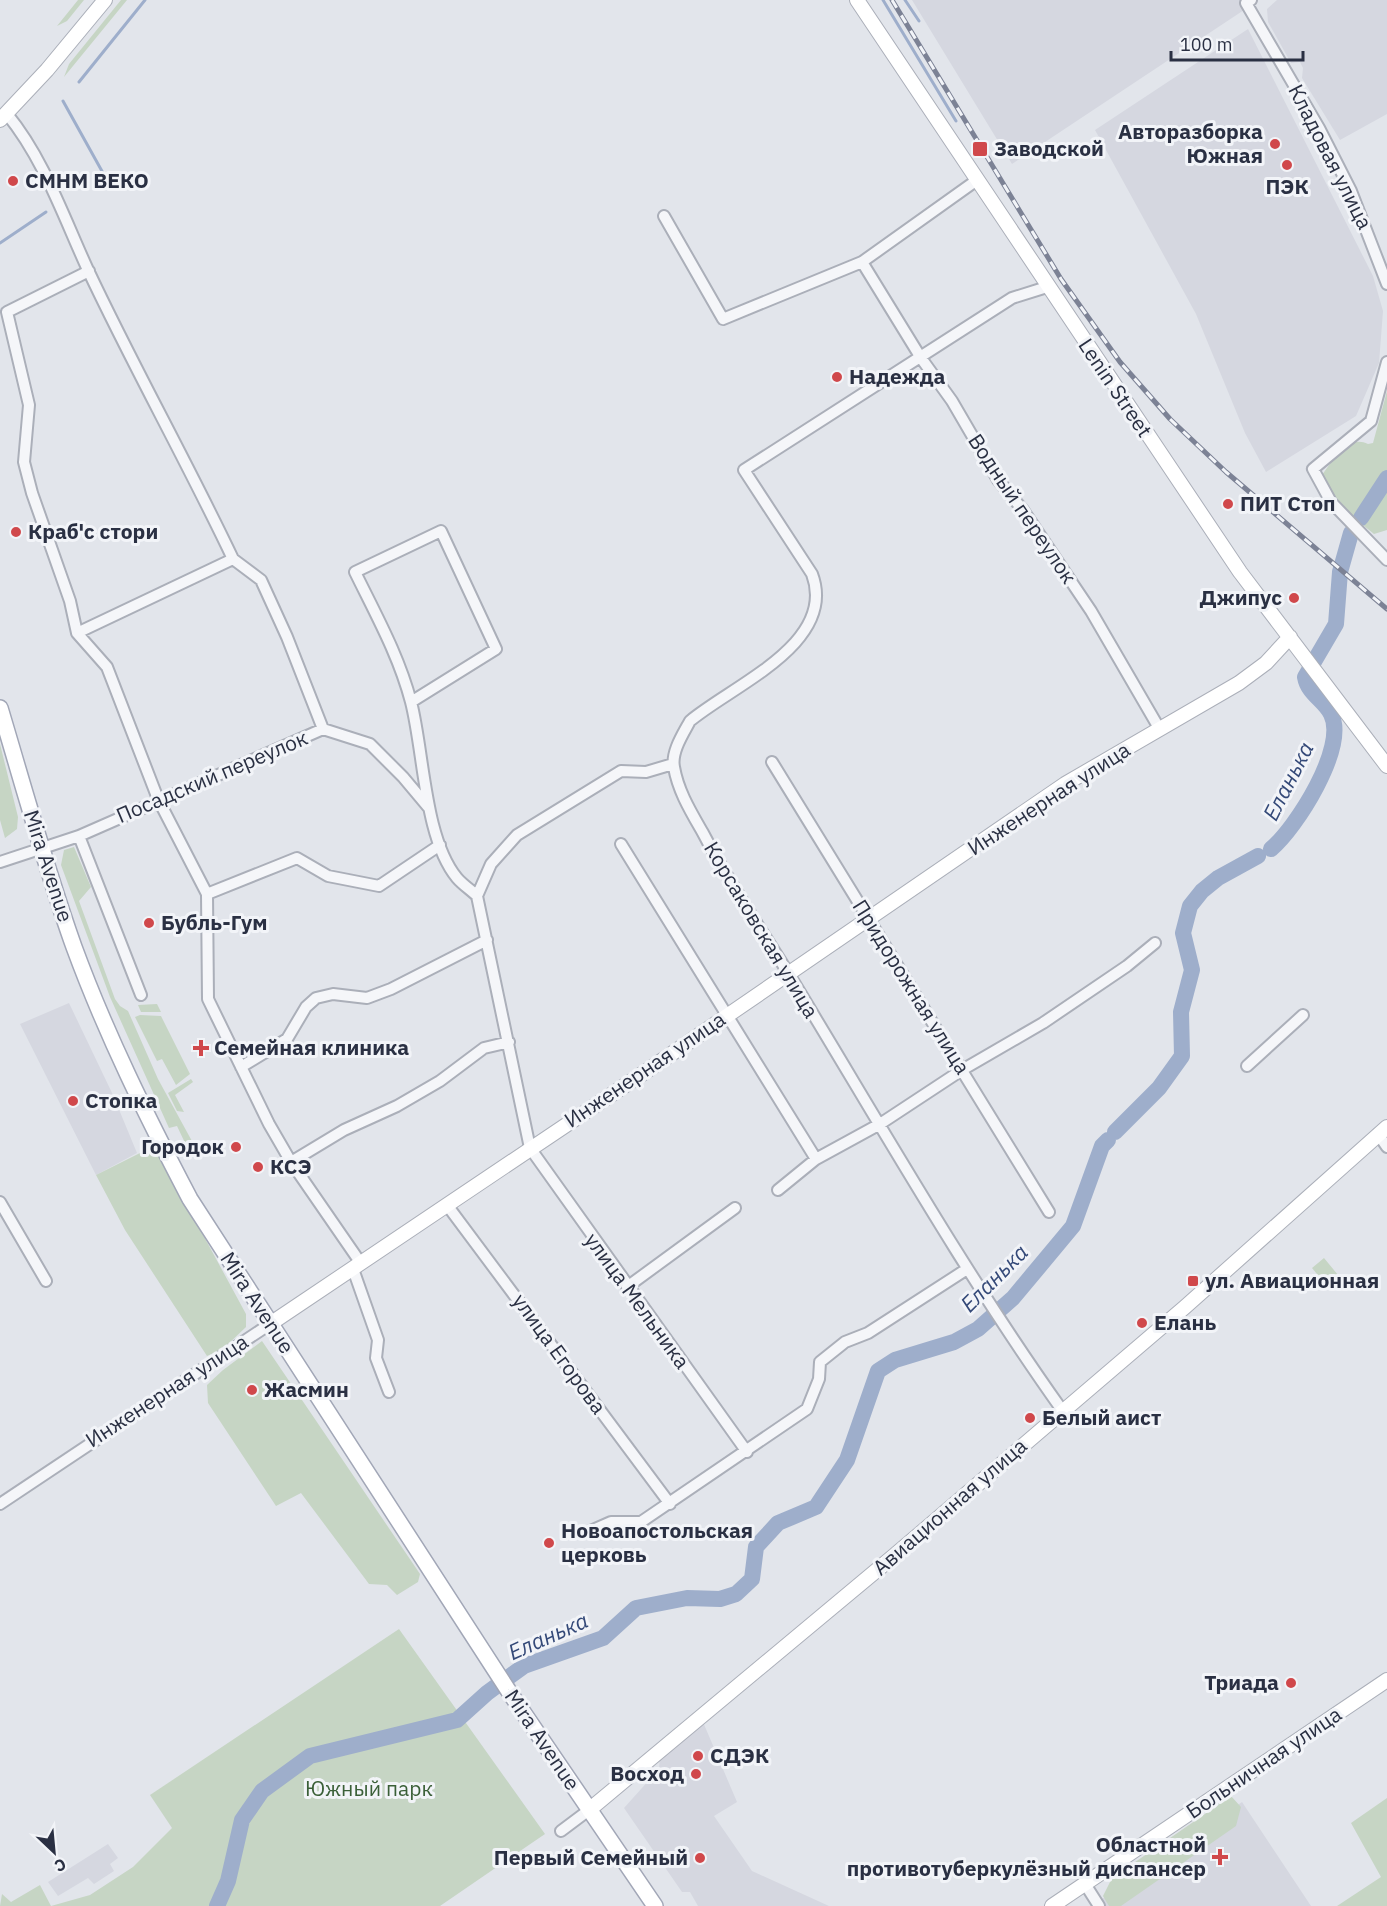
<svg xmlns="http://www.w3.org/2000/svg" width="1387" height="1906" viewBox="0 0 1387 1906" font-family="'IBM Plex Sans',sans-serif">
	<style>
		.built { fill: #d5d7e0 }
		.green { fill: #c6d5c4 }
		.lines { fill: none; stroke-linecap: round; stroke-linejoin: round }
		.stream { stroke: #9eaecb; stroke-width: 3 }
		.river { stroke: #9eaecb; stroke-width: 16 }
		.street-casing { stroke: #abafb9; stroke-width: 14 }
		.secondary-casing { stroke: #abafb9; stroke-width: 16 }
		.primary-casing { stroke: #a2a7b7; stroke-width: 18 }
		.street { stroke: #f5f6f9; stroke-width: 10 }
		.secondary { stroke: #fff; stroke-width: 14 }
		.primary { stroke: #fff; stroke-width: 15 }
		.rail-casing { stroke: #7c8295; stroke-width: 5 }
		.rail { stroke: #f2f4f8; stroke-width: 3; stroke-dasharray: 9; stroke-linecap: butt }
		.poi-dot { fill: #d0484b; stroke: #f2f4f8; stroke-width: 2 }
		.labels { text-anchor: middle; stroke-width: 6; stroke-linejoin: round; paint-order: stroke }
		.poi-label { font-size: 21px; font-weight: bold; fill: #2a3043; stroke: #f2f4f8; text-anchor: start }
		.street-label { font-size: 21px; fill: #2a3043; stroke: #f2f4f8 }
		.park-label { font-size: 21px; fill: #3a5f37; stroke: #f2f4f8 }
		.water-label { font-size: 22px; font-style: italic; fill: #344978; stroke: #f2f4f8 }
	</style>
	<rect width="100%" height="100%" fill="#e2e5eb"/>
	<path class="built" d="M912 0H1250L1247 8 1012 164Z
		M1277 0H1387V114L1340 140 1302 78 1303 68 1300 62 1291 63 1268 22 1267 9Z
		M1248 29 1373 276 1383 311 1379 363 1356 416 1266 472 1245 433 1196 314 1095 130Z
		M69 1003 113 1095 137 1153 96 1175 20 1024Z
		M703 1722 737 1802 714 1816 752 1871 829 1906H698L690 1892H682L624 1808 659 1769 660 1757Z
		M1242 1802 1311 1906H1106L1102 1899Z
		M108 1844 118 1858 110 1864 114 1871 94 1884 88 1878 58 1896 48 1882Z"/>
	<path class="green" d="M78 0H84L67 21 57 26Z
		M121 0H127L64 77 69 64Z
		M1387 391V530L1374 534C1353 517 1333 500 1322 475 1333 460 1348 434 1368 444L1373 443Z
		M0 744 18 817 17 829 5 838 0 820Z
		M74 847 91 887 79 901 115 999 120 1006 128 1011 158 1079 193 1143 190 1146 186 1145 177 1126 169 1128 110 997 61 865 64 850Z
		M157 1004 161 1012H141L138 1005Z
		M140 1015 161 1016 190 1074 176 1085 162 1059 157 1061 135 1017Z
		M191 1079 193 1082 175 1095 184 1112 177 1111 168 1093Z
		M148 1149H154L163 1161 246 1314V1327L223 1349 207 1356 125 1230 96 1175Z
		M1324 1258 1343 1281 1331 1291 1312 1268Z
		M262 1341 420 1574 418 1582 397 1595 387 1585 369 1584 301 1493 276 1506 208 1403 207 1385 223 1370Z
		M399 1629 545 1834 440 1906H0L2 1894 11 1902 40 1885 51 1906 90 1895 133 1867 172 1828 150 1795Z
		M1231 1796 1241 1807 1236 1826 1121 1906H1109L1103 1896 1112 1878Z
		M1387 1798V1906H1337L1381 1877 1351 1823Z"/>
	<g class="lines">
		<path class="stream" d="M883 0 956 121
			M905 0 919 21
			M79 82 145 0
			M63 101 103 173 98 179
			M0 243 46 212"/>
		<path class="river" d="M1361 518 1387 478
			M1271 849C1296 828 1348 747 1331 714 1324 700 1308 694 1305 677L1336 624 1340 572 1351 533
			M1115 1132 1159 1088 1182 1056 1181 1012 1192 970 1183 933 1190 906 1202 891 1218 878 1258 856
			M217 1906 228 1881 242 1820 262 1791 310 1756 457 1720 487 1693 524 1666 603 1638 636 1608 687 1598 720 1599 736 1594 752 1579 756 1547 778 1523 816 1507 847 1460 878 1371 895 1360 954 1342 978 1329 1013 1298 1073 1226 1102 1146 1108 1140"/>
		<g class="street-casing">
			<path id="street" d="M1251 0 1246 3 1319 128 1351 191 1387 284
				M7 114C44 159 64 218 88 270 134 368 187 462 233 559
				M664 216 723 319 862 262 977 180
				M862 262 921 358 952 401 998 480 1023 510 1091 611 1159 728
				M1047 287 1012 298 744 470 812 574C838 643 733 685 690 721 683 734 671 752 674 767 678 791 691 812 703 833 729 883 761 929 790 976 879 1122 963 1271 1062 1410
				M1387 362 1371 421 1313 469 1331 502 1387 560
				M77 633 70 601 32 493 24 462 29 405 7 312 89 271
				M411 702 496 649 441 531 355 572C376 615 399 656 411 702 424 752 424 838 457 878 463 885 471 890 477 896
				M323 729 287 637 261 580 233 559 77 633 107 667 158 799 207 894 208 999 269 1124 291 1162 360 1262
				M772 762 1049 1212
				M673 764 646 772 621 771 517 835 491 864 477 896 530 1148 747 1452
				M79 836 141 995
				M621 844 816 1159
				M0 862 79 836 323 729 370 744 403 777 429 808
				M207 894 297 858 328 876 379 886 440 845
				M1247 1066 1303 1015
				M241 1067 287 1039 306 1007 316 998 333 994 367 998 391 989 487 940
				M1378 1134 1387 1147
				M291 1162 344 1130 397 1106 440 1081 484 1048 509 1042
				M778 1190 816 1159 880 1124 962 1070 1043 1023 1127 966 1155 943
				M0 1202 46 1281
				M447 1205 670 1504
				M353 1269 378 1340 376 1358 389 1392
				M627 1287 735 1208
				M0 1504 270 1324
				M586 1533 611 1522H641L807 1409 819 1379 820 1362 845 1342 868 1333 967 1269
				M561 1831 589 1810
				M1085 1884 1099 1906"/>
		</g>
		<g class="secondary-casing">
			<path id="secondary" d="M857 0 1240 572 1387 766
				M0 120 47 70 105 0
				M270 1324 648 1070 1065 784 1239 683 1266 663 1290 637
				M589 1810 895 1555 1185 1307 1387 1127
				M1052 1906 1387 1680"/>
		</g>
		<g class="primary-casing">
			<path id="primary" d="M0 708C24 788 46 869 74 947 106 1034 147 1117 190 1199L508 1690 655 1906"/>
		</g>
		<use href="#street" class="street"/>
		<use href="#secondary" class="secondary"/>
		<use href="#primary" class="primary"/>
		<g class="rail-casing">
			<path id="rail" d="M892 0 1061 279 1120 362 1170 419 1226 472 1387 609"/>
		</g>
		<use href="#rail" class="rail"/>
	</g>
	<g class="poi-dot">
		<circle cx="1275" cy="144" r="6"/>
		<rect x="972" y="141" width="16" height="16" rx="3"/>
		<circle cx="1287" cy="165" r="6"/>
		<circle cx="13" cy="181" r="6"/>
		<circle cx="837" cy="377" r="6"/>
		<circle cx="1228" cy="504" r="6"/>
		<circle cx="16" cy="532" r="6"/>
		<circle cx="1294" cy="598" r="6"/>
		<circle cx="149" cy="923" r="6"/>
		<path d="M198 1039h6v6h6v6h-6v6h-6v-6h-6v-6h6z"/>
		<circle cx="73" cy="1101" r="6"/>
		<circle cx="236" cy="1147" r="6"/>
		<circle cx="258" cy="1167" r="6"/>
		<rect x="1187" y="1275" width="12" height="12" rx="3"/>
		<circle cx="1142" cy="1323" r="6"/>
		<circle cx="252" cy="1390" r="6"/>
		<circle cx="1030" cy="1418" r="6"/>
		<circle cx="549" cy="1543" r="6"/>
		<circle cx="1291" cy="1683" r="6"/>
		<circle cx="698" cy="1756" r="6"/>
		<circle cx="696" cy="1774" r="6"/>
		<path d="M1217 1848h6v6h6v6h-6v6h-6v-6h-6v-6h6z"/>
		<circle cx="700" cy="1858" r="6"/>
	</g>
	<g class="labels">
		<g class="poi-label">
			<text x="1263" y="139" text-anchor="end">Авторазборка<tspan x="1263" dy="24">Южная</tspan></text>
			<text x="994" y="156">Заводской</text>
			<text x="25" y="188">СМНМ ВЕКО</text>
			<text x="1287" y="194" text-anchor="middle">ПЭК</text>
			<text x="849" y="384">Надежда</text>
			<text x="1240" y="511">ПИТ Стоп</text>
			<text x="28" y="539">Краб'с стори</text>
			<text x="1282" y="605" text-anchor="end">Джипус</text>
			<text x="161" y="930">Бубль-Гум</text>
			<text x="214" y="1055">Семейная клиника</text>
			<text x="85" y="1108">Стопка</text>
			<text x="224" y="1154" text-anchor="end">Городок</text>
			<text x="270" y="1174">КСЭ</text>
			<text x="1205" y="1288">ул. Авиационная</text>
			<text x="1154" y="1330">Елань</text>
			<text x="264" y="1397">Жасмин</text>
			<text x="1042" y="1425">Белый аист</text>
			<text x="561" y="1538">Новоапостольская<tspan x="561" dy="24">церковь</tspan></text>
			<text x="1279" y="1690" text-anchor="end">Триада</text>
			<text x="710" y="1763">СДЭК</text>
			<text x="684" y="1781" text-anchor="end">Восход</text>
			<text x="1206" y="1852" text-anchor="end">Областной<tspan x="1206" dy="24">противотуберкулёзный диспансер</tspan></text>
			<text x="688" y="1865" text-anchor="end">Первый Семейный</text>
		</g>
		<g class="street-label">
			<text transform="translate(1330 157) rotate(63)" y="7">Кладовая улица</text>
			<text transform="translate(1115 388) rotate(56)" y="7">Lenin Street</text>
			<text transform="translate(1022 509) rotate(56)" y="7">Водный переулок</text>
			<text transform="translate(212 777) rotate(-23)" y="7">Посадский переулок</text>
			<text transform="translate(1049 799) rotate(-33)" y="7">Инженерная улица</text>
			<text transform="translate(48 866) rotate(72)" y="7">Mira Avenue</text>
			<text transform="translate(761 930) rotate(59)" y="7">Корсаковская улица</text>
			<text transform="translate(911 987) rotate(58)" y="7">Придорожная улица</text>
			<text transform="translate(645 1070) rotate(-34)" y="7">Инженерная улица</text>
			<text transform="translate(637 1301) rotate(54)" y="7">улица Мельника</text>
			<text transform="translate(257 1303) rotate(57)" y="7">Mira Avenue</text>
			<text transform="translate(559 1354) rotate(54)" y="7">улица Егорова</text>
			<text transform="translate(167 1391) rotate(-33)" y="7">Инженерная улица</text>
			<text transform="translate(950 1507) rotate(-41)" y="7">Авиационная улица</text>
			<text transform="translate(542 1740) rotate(56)" y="7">Mira Avenue</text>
			<text transform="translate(1264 1763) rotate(-34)" y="7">Больничная улица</text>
		</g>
		<g class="park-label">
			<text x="369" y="1796">Южный парк</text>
		</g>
		<g class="water-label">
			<text transform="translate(1288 781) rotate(-63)" y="8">Еланька</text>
			<text transform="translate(994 1278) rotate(-45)" y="8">Еланька</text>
			<text transform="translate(548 1636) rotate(-24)" y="8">Еланька</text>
		</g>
	</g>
	<g transform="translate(54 1852) rotate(154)" stroke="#f2f4f8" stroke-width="4.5" paint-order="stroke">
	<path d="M0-4.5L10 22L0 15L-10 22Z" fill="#2a3043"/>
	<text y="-9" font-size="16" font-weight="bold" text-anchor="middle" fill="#2a3043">С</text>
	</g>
	<path d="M1171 51v9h132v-9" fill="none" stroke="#2a3043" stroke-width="3"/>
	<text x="1180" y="51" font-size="18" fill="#2a3043" stroke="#f2f4f8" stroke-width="4.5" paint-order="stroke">100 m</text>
</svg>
